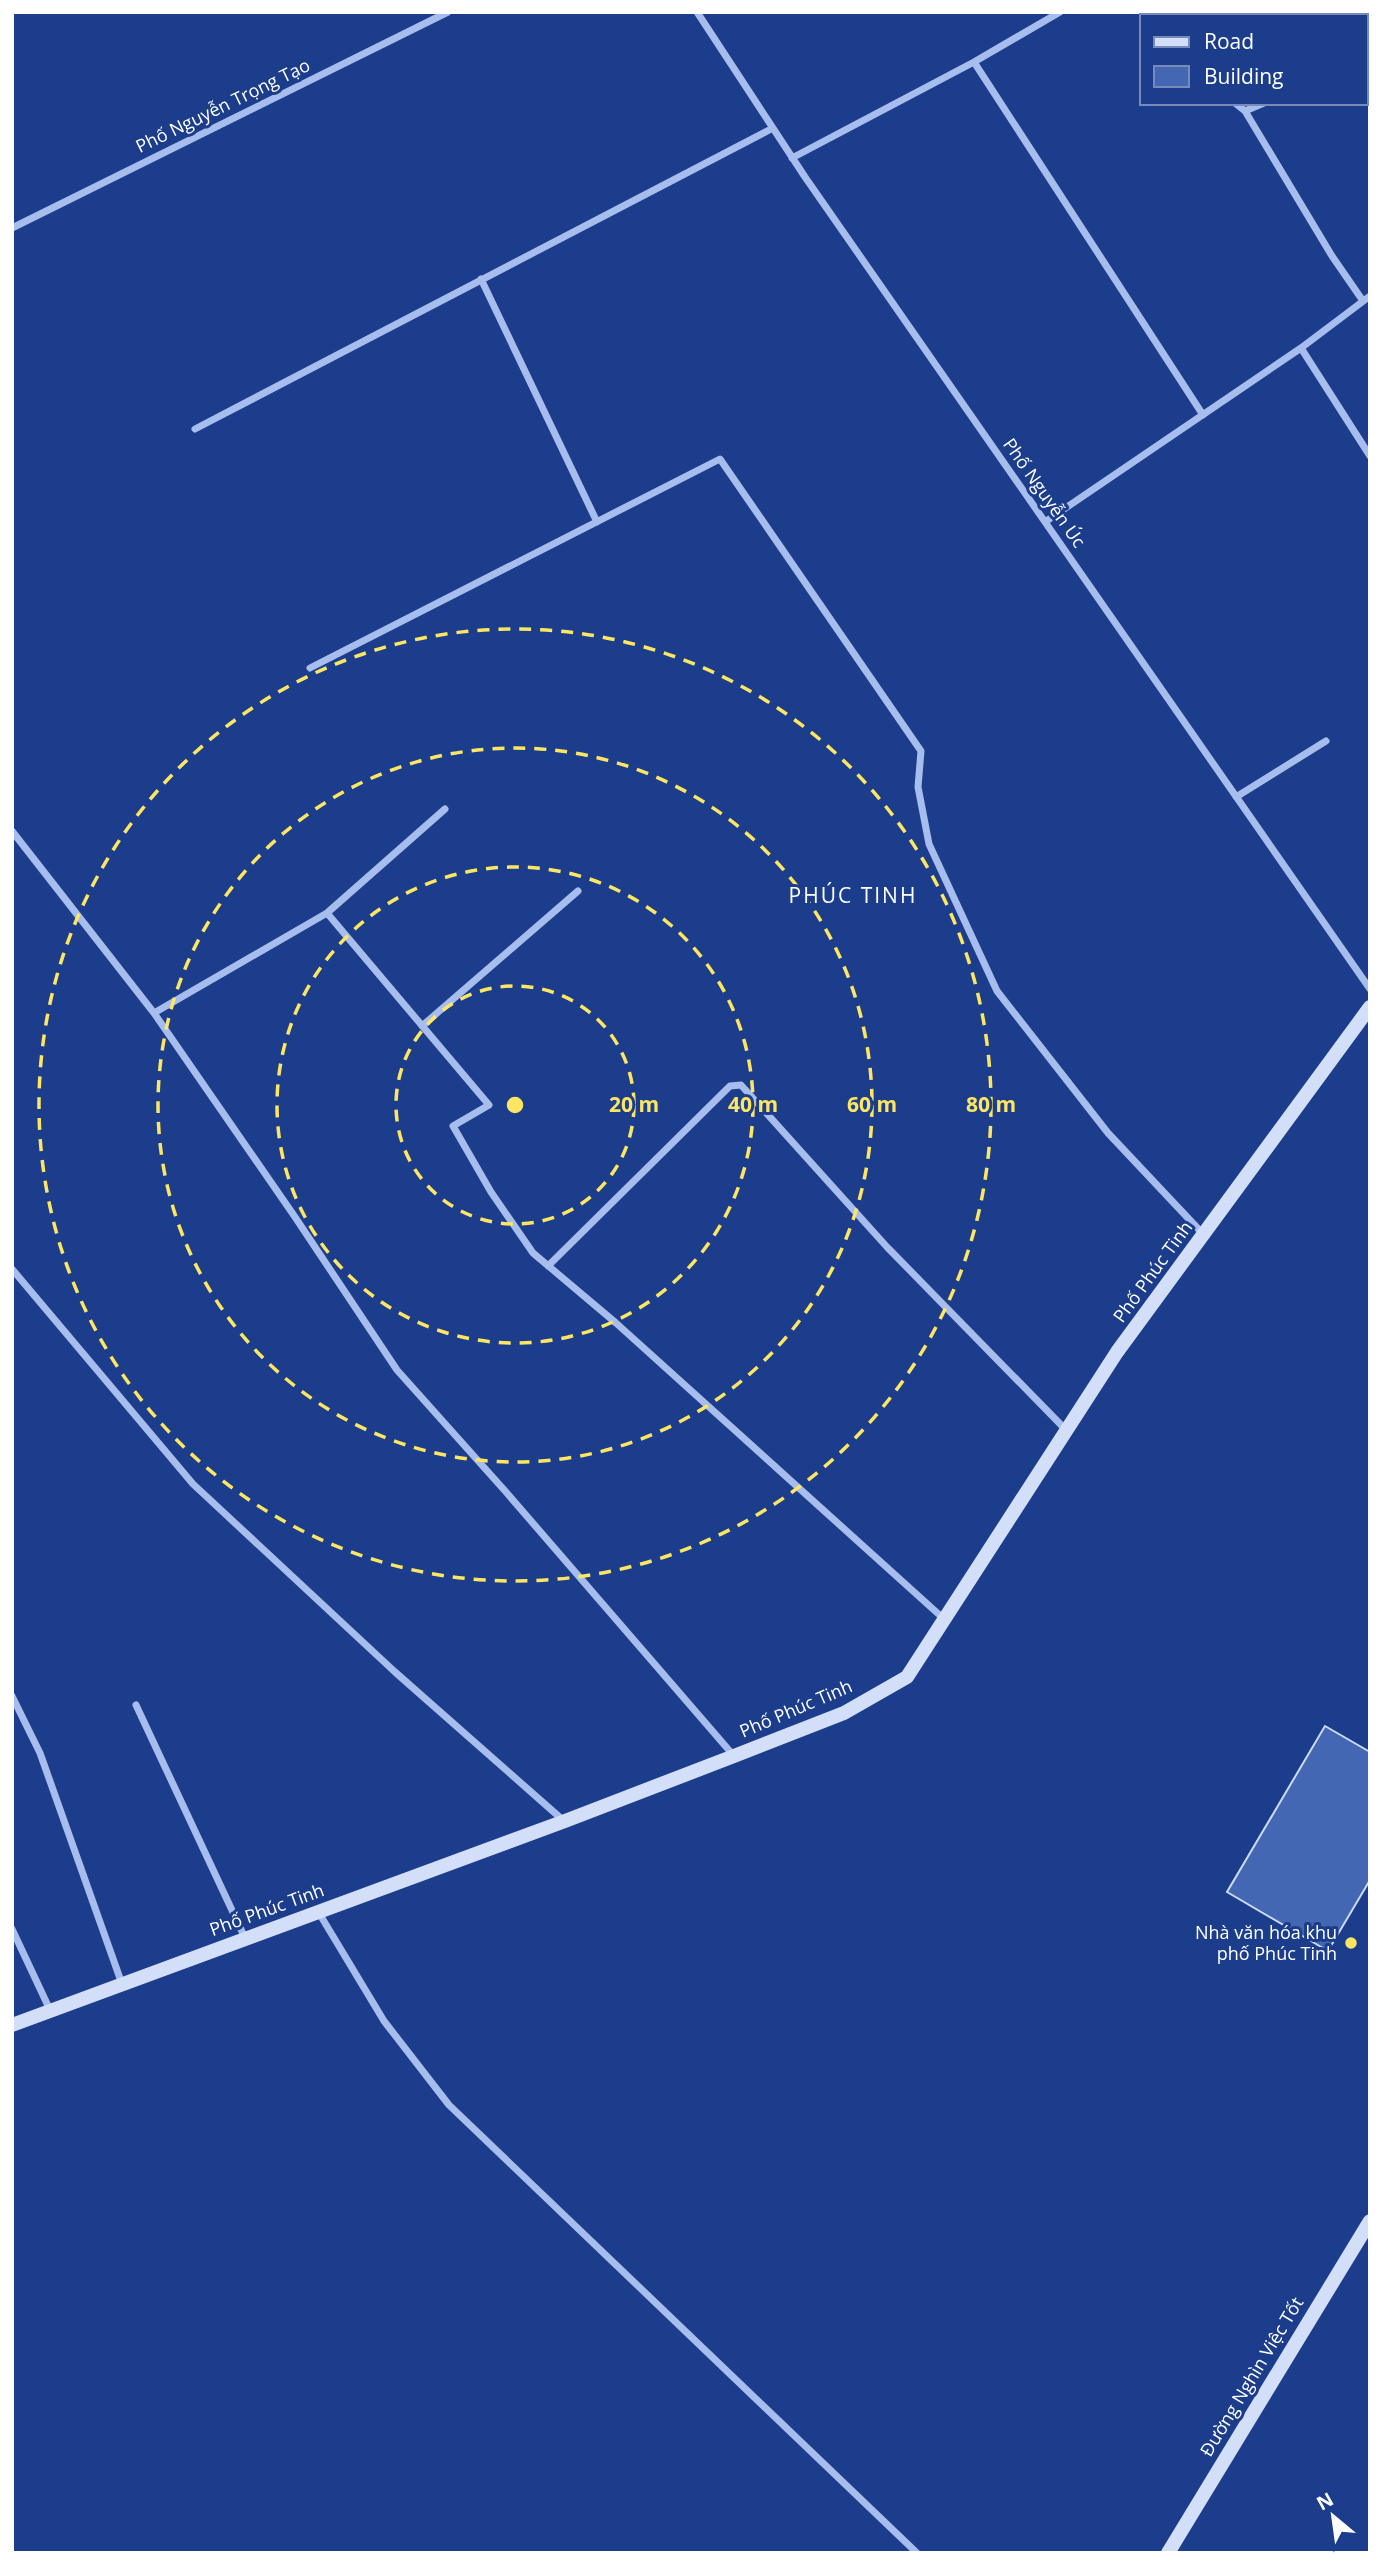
<svg xmlns="http://www.w3.org/2000/svg" width="1382" height="2565" viewBox="0 0 1382 2565" font-family="'Open Sans',sans-serif">
	<style>
		.building { fill: #4467b3; stroke: #ccdaf9; stroke-width: 2 }
		.lines { fill: none; stroke-linecap: round; stroke-linejoin: round }
		.street { stroke: #a6bded; stroke-width: 7 }
		.secondary { stroke: #d3def9; stroke-width: 14 }
		.ring { fill: none; stroke: #fee663; stroke-width: 3.5; stroke-dasharray: 12 9 }
		.poi-dot { fill: #fee663; stroke: #1b3d8b; stroke-width: 2.5 }
		.labels { text-anchor: middle; stroke-width: 6; stroke-linejoin: round; paint-order: stroke }
		.street-label { font-size: 18px; fill: #fff; stroke: #1b3d8b }
		.poi-label { font-size: 18px; fill: #fff; stroke: #1b3d8b; text-anchor: end }
		.quarter-label { font-size: 21px; letter-spacing: 2px; fill: #fff; stroke: #1b3d8b }
		.centre { fill: #fee663; stroke: #1b3d8b; stroke-width: 3.5 }
		.ring-label { font-size: 21px; text-anchor: middle; font-weight: bold; fill: #fee663; stroke: #1b3d8b; stroke-width: 6; stroke-linejoin: round; paint-order: stroke }
	</style>
	<rect width="100%" height="100%" fill="#1b3d8b"/>
	<path class="building" d="M1325 1726 1370 1752V1880L1328 1951 1227 1892Z"/>
	<g class="lines">
		<path class="street" d="M697 12 805 177 1370 989
			M1183 12 1185 16
			M1366 39 1370 37
			M974 62 1203 415
			M1235 103 1245 111 1264 103
			M1245 111 1332 256 1363 301
			M792 158 974 62 1060 12
			M12 228 448 12
			M481 279 597 522
			M1301 348 1370 456
			M195 429 773 128
			M1045 522 1301 348 1370 296
			M310 668 720 459 921 751 918 787 929 844 997 991 1108 1133 1203 1234
			M1236 797 1326 741
			M12 831 154 1013 295 1217 397 1370 506 1492 734 1756
			M327 913 489 1105 453 1126 491 1192 533 1253 616 1323 944 1619
			M154 1013 327 913 445 809
			M422 1026 578 891
			M548 1266 730 1086 741 1085 887 1247 1067 1431
			M12 1269 193 1484 395 1672 564 1821
			M12 1696 40 1753 122 1984
			M136 1705 245 1938
			M319 1913 384 2021 449 2105 917 2553
			M12 1929 50 2010"/>
		<path class="secondary" d="M12 2025 565 1821 734 1756 844 1713 907 1677 1117 1352 1370 1007
			M1168 2553 1370 2221"/>
	</g>
	<g class="ring">
		<circle cx="515" cy="1105" r="119"/>
		<circle cx="515" cy="1105" r="238"/>
		<circle cx="515" cy="1105" r="357"/>
		<circle cx="515" cy="1105" r="476"/>
	</g>
	<circle class="poi-dot" cx="1351" cy="1943" r="7"/>
	<g class="labels">
		<g class="street-label">
			<text transform="translate(223 106) rotate(-26)" y="6">Phố Nguyễn Trọng Tạo</text>
			<text transform="translate(1044 493) rotate(55)" y="6">Phố Nguyễn Úc</text>
			<text transform="translate(1153 1272) rotate(-54)" y="6">Phố Phúc Tinh</text>
			<text transform="translate(796 1709) rotate(-23)" y="6">Phố Phúc Tinh</text>
			<text transform="translate(267 1910) rotate(-20)" y="6">Phố Phúc Tinh</text>
			<text transform="translate(1252 2377) rotate(-59)" y="6">Đường Nghìn Việc Tốt</text>
		</g>
		<g class="poi-label">
			<text x="1337" y="1939">Nhà văn hóa khu<tspan x="1337" dy="21">phố Phúc Tinh</tspan></text>
		</g>
		<g class="quarter-label">
			<text x="853" y="903">PHÚC TINH</text>
		</g>
	</g>
	<circle cx="515" cy="1105" r="10" class="centre"/>
	<g class="ring-label">
		<text x="634" y="1112">20 m</text>
		<text x="753" y="1112">40 m</text>
		<text x="872" y="1112">60 m</text>
		<text x="991" y="1112">80 m</text>
	</g>
	<rect width="1382" height="2565" fill="none" stroke="#ffffff" stroke-width="28"/>
	<rect x="1140" y="14" width="228" height="91" fill="#1b3d8b" stroke="#768bb9" stroke-width="2"/>
	<rect x="1154" y="37" width="35" height="10" fill="#d3def9" stroke="#768bb9" stroke-width="2"/>
	<text x="1204" y="49" font-size="21" fill="#ffffff">Road</text>
	<rect x="1154" y="66" width="35" height="21" fill="#4467b3" stroke="#768bb9" stroke-width="2"/>
	<text x="1204" y="84" font-size="21" fill="#ffffff">Building</text>
	<g transform="translate(1333 2516) rotate(331)" stroke="#1b3d8b" stroke-width="5" paint-order="stroke">
	<path d="M0-5L12 26L0 18L-12 26Z" fill="#ffffff"/>
	<text y="-10" font-size="19" font-weight="bold" text-anchor="middle" fill="#ffffff">N</text>
	</g>
</svg>
